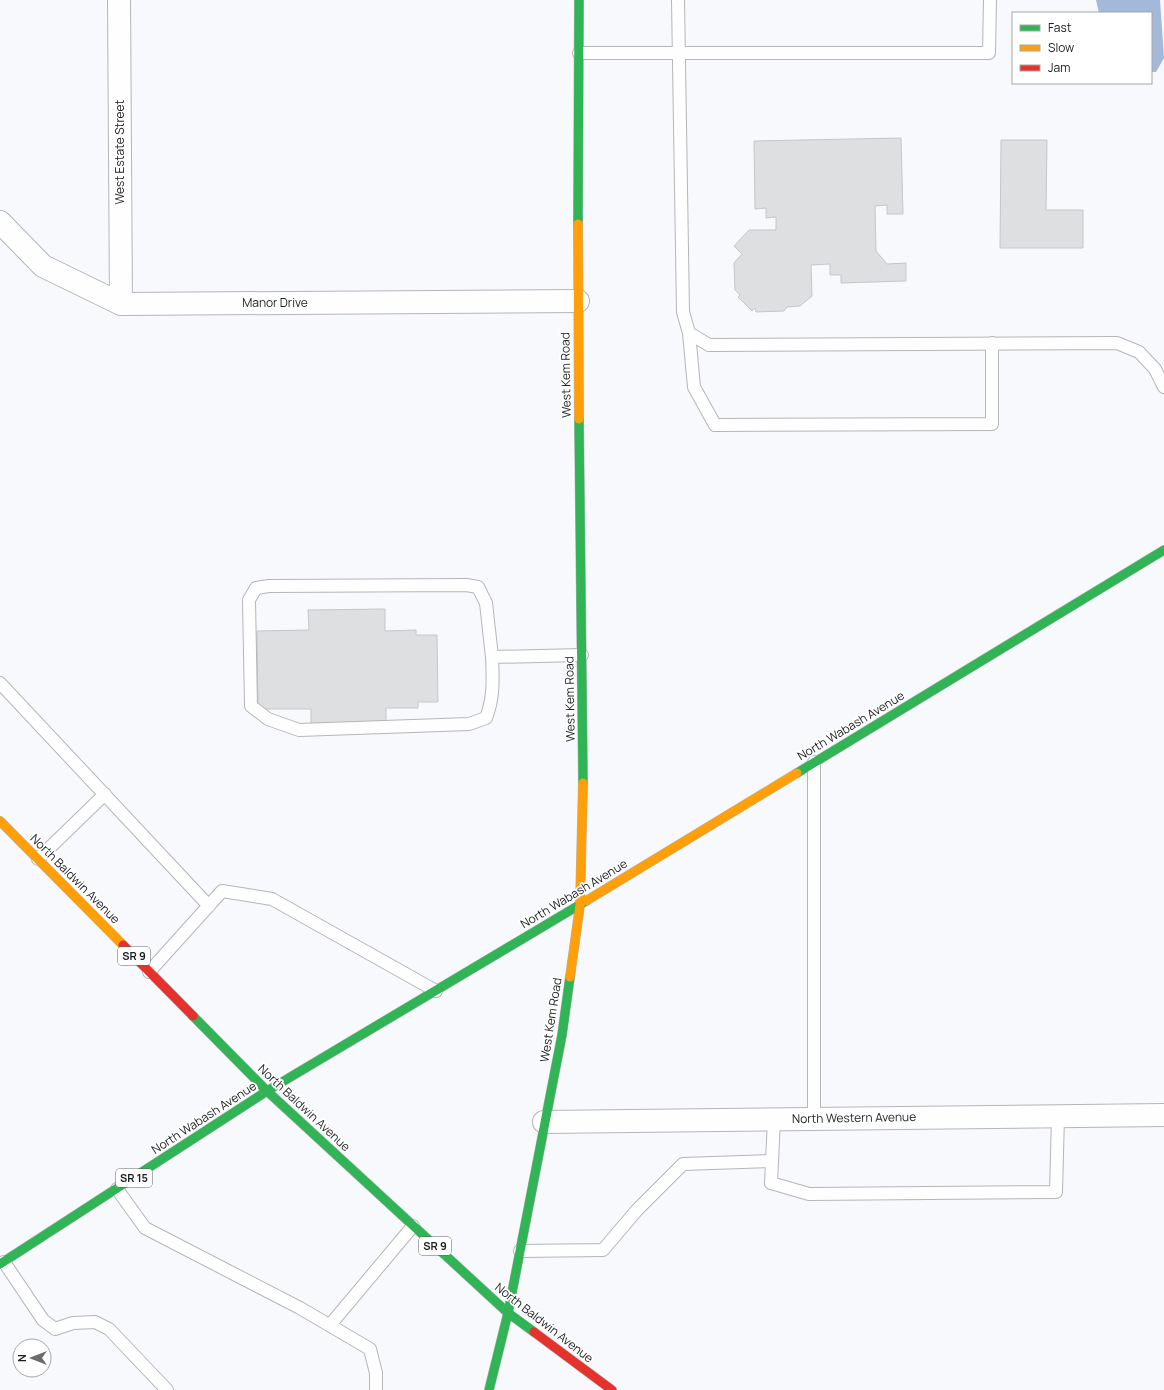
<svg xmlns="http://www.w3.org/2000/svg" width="1164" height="1390" viewBox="0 0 1164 1390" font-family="Manrope,sans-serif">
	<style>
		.water { fill: #a2b9da }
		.building { fill: #dedfe1; stroke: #c4c6c8 }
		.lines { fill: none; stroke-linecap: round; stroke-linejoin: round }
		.lane-casing { stroke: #b4b6b8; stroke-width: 14 }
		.street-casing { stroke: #b4b6b8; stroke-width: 24 }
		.fast-casing { stroke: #b4b6b8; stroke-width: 10 }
		.slow-casing { stroke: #b4b6b8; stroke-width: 10 }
		.jam-casing { stroke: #b4b6b8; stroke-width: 10 }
		.lane { stroke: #fefeff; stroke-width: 12 }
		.street { stroke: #fefeff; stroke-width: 22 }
		.fast { stroke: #30b455; stroke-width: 9 }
		.slow { stroke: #ff9f0a; stroke-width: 9 }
		.jam { stroke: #e5322d; stroke-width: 9 }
		.labels { text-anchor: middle; stroke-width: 3.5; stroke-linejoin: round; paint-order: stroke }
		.shield { fill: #fff; stroke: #616263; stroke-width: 1 }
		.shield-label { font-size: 11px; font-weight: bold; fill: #1d1e20 }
		.street-label { font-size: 12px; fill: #1d1e20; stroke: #fff }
	</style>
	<rect width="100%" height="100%" fill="#f7f9fc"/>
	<path class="water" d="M1096 0H1160L1164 58 1156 72H1151V13H1099Z"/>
	<path class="building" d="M901 138 903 214H887V205L875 206 876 251 887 264 906 263V281L841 283V275H830V264L811 265 812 296 800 306 787 307 784 311 756 312 755 308 752 311 738 297 740 295 735 290 734 263 742 254 734 246 749 230H776V217L766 218V208L755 209 754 141Z
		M1001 140H1047L1046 210H1083V248H1000Z
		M385 609V631L416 630V635H437L438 702H418V708H386V724L311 725V709H258L257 631 309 630 308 610Z"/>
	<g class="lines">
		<g class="lane-casing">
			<path id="lane" d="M678 0 683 312 689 333 709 345 1117 343 1139 352 1155 369 1164 387
				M579 53H989L990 0
				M689 333 694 387 715 425 992 424V343
				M492 657 486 603 478 587 466 585 269 586 256 588 249 600 251 706 268 719 299 730 469 724 486 718C494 698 493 678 492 657L582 655
				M0 683 209 906
				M814 762V1119
				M38 859 105 794
				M149 972 222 891 272 899 436 991
				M774 1119 771 1183 809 1194 1056 1192 1058 1116
				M117 1189 145 1228 300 1308 370 1349 376 1373V1390
				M520 1251 603 1250 637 1210 683 1164 772 1161
				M4 1262 43 1320 55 1329 73 1323 95 1322 109 1329 167 1390
				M330 1325 413 1226"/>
		</g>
		<g class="street-casing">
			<path id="street" d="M119 0 121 304
				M0 222 43 266 121 304 578 301
				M544 1122 1164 1115"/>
		</g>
		<g class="fast-casing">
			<path id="fast" d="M578 224 579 0
				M579 419 583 783
				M797 773 1164 550
				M193 1016 267 1091 508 1313 534 1332
				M267 1091 586 901
				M0 1264 267 1091
				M489 1390 508 1313 562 1035 570 977"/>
		</g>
		<g class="slow-casing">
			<path id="slow" d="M578 224 579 419
				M0 821 123 945
				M586 901 797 773
				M570 977 580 905 583 783"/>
		</g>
		<g class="jam-casing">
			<path id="jam" d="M123 945 193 1016
				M534 1332 612 1390"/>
		</g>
		<use href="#lane" class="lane"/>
		<use href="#street" class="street"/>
		<use href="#fast" class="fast"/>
		<use href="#slow" class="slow"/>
		<use href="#jam" class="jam"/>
	</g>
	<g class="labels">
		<g class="shield">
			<rect x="118" y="947" width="32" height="18" rx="3"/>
			<rect x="116" y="1169" width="36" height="18" rx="3"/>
			<rect x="419" y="1237" width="32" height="18" rx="3"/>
		</g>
		<g class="shield-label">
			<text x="134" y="960">SR 9</text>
			<text x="134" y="1182">SR 15</text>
			<text x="435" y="1250">SR 9</text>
		</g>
		<g class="street-label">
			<text transform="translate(120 152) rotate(-90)" y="4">West Estate Street</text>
			<text x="275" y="307">Manor Drive</text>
			<text transform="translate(566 375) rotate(-91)" y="4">West Kem Road</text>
			<text transform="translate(570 699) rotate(-91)" y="4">West Kem Road</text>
			<text transform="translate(851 726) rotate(-31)" y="4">North Wabash Avenue</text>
			<text transform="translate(75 879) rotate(45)" y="4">North Baldwin Avenue</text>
			<text transform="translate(574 894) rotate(-31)" y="4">North Wabash Avenue</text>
			<text transform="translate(551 1020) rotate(-81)" y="4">West Kem Road</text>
			<text transform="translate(304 1108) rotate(43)" y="4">North Baldwin Avenue</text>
			<text transform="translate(204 1118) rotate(-33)" y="4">North Wabash Avenue</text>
			<text transform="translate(854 1118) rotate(-1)" y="4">North Western Avenue</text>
			<text transform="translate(544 1323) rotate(38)" y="4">North Baldwin Avenue</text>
		</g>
	</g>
	<rect x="1012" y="12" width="140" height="72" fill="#ffffff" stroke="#a5a5a6"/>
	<rect x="1020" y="25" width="20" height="6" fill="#30b455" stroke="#a5a5a6"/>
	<text x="1048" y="32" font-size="12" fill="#1d1e20">Fast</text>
	<rect x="1020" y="45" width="20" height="6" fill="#ff9f0a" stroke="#a5a5a6"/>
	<text x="1048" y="52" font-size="12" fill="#1d1e20">Slow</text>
	<rect x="1020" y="65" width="20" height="6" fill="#e5322d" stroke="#a5a5a6"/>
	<text x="1048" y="72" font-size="12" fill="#1d1e20">Jam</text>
	<g transform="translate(32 1358) rotate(270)"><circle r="19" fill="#ffffff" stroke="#a5a5a6"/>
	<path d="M0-3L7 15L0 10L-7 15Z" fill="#696b6d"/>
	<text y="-6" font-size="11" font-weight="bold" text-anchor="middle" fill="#1d1e20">N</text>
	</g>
</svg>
